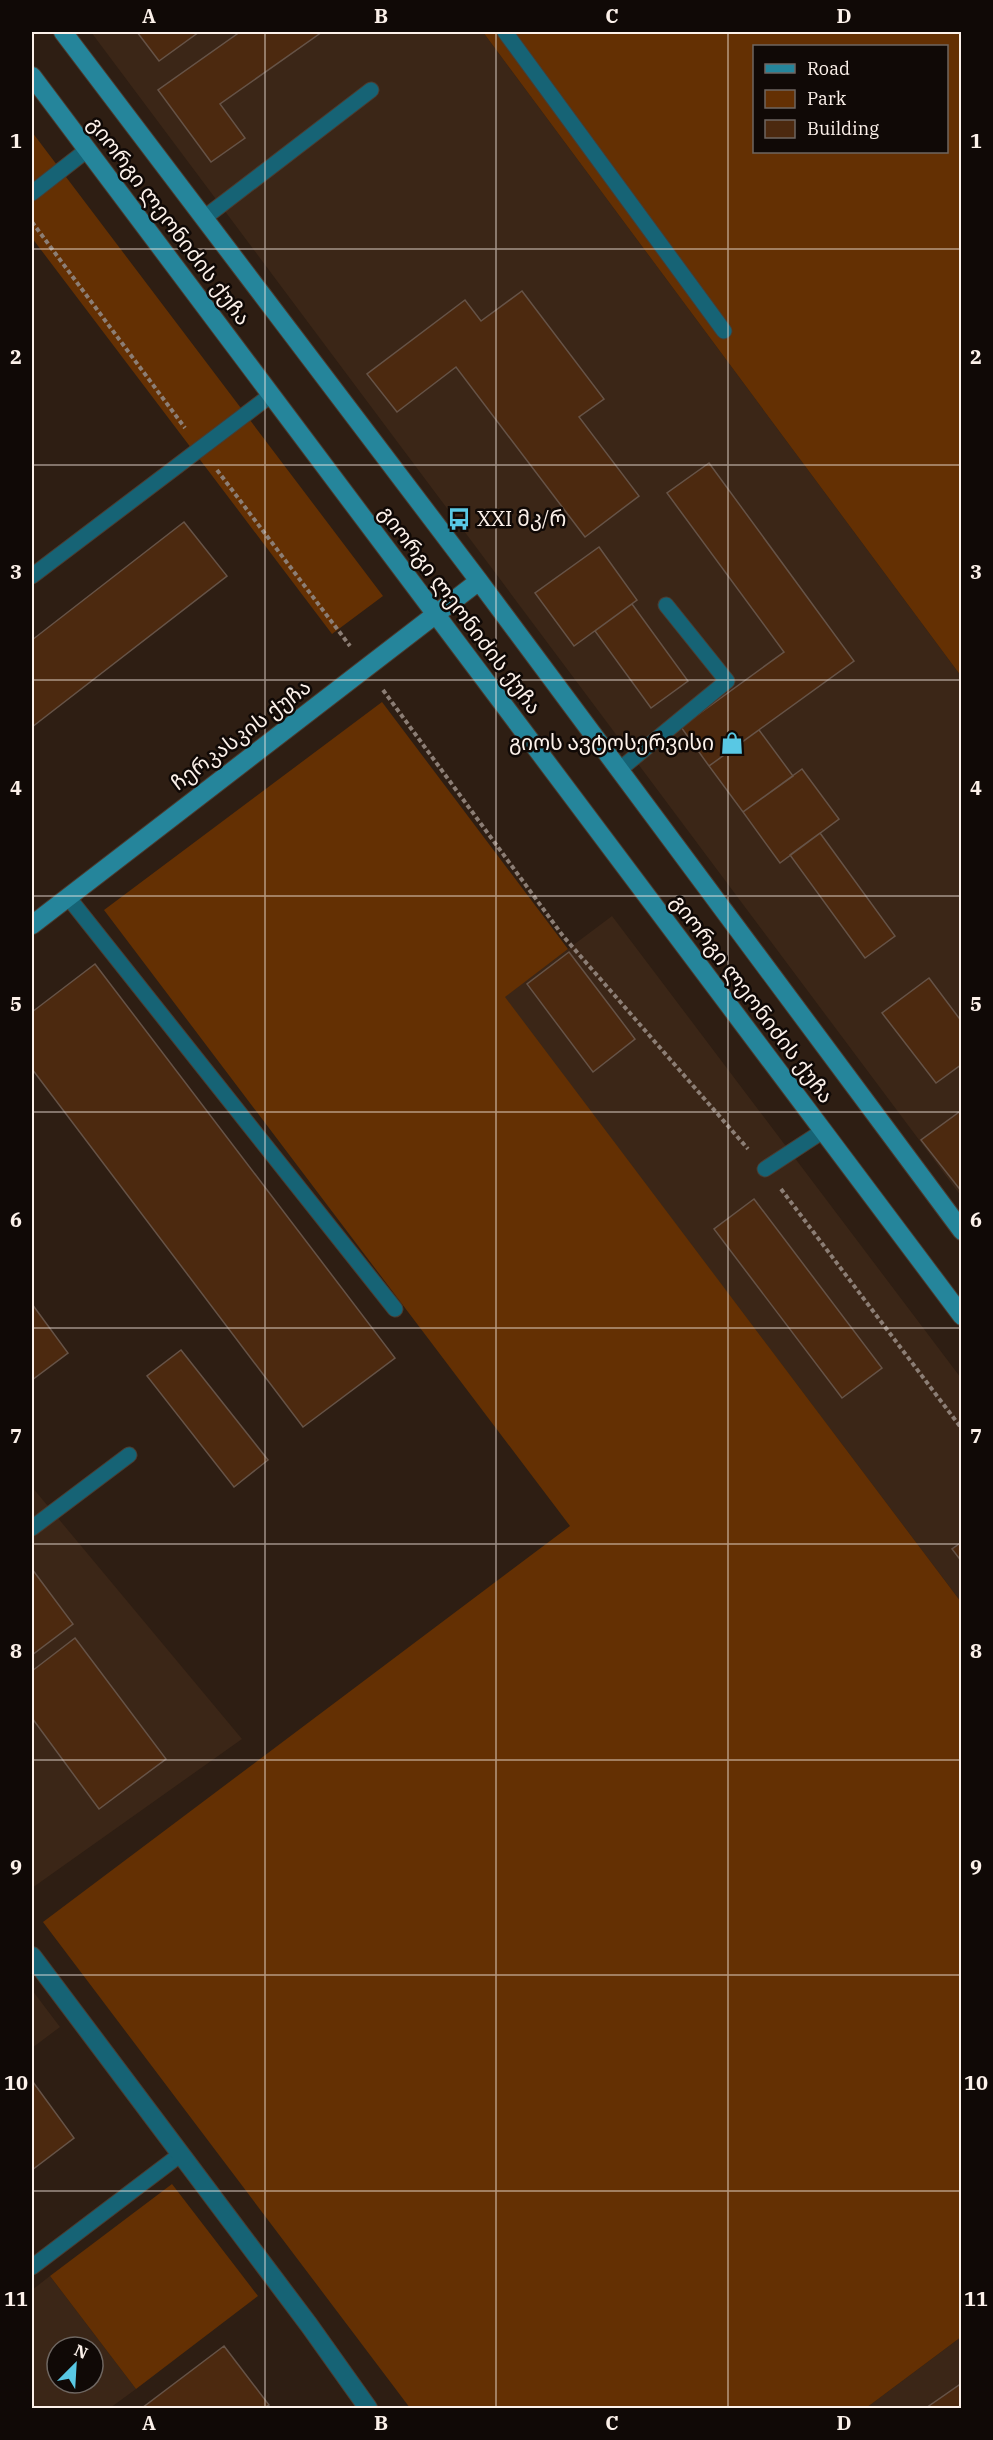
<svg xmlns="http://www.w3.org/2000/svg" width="993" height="2440" viewBox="0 0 993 2440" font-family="'IBM Plex Serif','Noto Sans Georgian',serif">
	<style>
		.built { fill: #3b2617; fill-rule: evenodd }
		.green { fill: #643003; fill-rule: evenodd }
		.building { fill: #4c290f; stroke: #665347; stroke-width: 1.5 }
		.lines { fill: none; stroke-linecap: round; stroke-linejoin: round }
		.lane-casing { stroke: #4b3c31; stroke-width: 17 }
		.street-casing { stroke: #4b3c31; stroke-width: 20 }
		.secondary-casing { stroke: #4b3c31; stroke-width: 20 }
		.path { stroke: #8c7e75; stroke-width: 4; stroke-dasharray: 4.5 3; stroke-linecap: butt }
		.lane { stroke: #166375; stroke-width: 15 }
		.street { stroke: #166375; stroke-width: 18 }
		.secondary { stroke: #25859b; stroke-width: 18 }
		.grid { fill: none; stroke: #fcf1ea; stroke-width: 1.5; stroke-opacity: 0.55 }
		.labels { text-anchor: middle; stroke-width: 5; stroke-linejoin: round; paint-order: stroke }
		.street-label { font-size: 21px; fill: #fcf1ea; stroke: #100906 }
		.poi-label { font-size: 21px; fill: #fcf1ea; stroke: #100906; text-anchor: start }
		.neatline { fill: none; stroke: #fcf1ea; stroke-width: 2 }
		.grid-label { font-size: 20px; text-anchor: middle; font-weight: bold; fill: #fcf1ea }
	</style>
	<rect width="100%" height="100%" fill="#2e1e13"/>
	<path class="built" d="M91 32H483L961 676V1196Z
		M612 916 961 1378V1602L504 997Z
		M32 1487 242 1739 32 1888Z
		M32 1990 60 2027 32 2048Z
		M50 2276 136 2389 110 2408H32V2290ZM57 2347H93V2383H57Z
		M961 2337V2408H866Z"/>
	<path class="green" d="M483 32H961V676ZM754 46H946V152H754Z
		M32 132 383 596 332 634 32 238Z
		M382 702 568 949 505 997 961 1602V2337L866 2408H410L43 1922 570 1526 104 910Z
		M172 2184 258 2296 136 2389 50 2276Z"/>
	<path class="building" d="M137 32H199L159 61Z
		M240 32H322L220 104 245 138 211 162 158 90Z
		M522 291 604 399 579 417 639 496 585 537 456 367 397 412 367 374 465 300 481 321Z
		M709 463 854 661 709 766 681 727 784 652 667 493Z
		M184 522 227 576 32 727V640Z
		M599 547 637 600 574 646 535 593Z
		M632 604 688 681 651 708 595 631Z
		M759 730 793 776 743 812 709 766Z
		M802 769 839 819 780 863 743 812Z
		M820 833 895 936 865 958 790 855Z
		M569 952 635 1039 593 1072 527 984Z
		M95 964 395 1358 303 1427 32 1069V1012Z
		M929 978 962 1022V1064L936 1083 882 1013Z
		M962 1110V1192L921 1140Z
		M754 1199 882 1368 842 1398 714 1229Z
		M32 1304 68 1353 32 1380Z
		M181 1350 268 1460 234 1487 147 1376Z
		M962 1542V1562L952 1549Z
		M32 1569 73 1624 32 1655Z
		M75 1638 166 1759 99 1809 32 1718V1671Z
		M33 2082 74 2138 32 2170V2083Z
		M224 2346 269 2405 264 2408H142Z
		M962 2383V2408H926Z"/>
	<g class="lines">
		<g class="lane-casing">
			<path id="lane" d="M505 32 724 331
				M32 193 87 150
				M204 218 371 90
				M32 576 271 395
				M619 770 727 681 666 605
				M68 897 395 1309
				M765 1169 823 1131
				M32 1528 129 1455
				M32 2267 181 2154"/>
		</g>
		<g class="street-casing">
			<path id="street" d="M32 1956 309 2325 368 2408"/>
		</g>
		<g class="secondary-casing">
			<path id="secondary" d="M63 32 479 581 962 1231
				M32 76 962 1316
				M32 925 479 581"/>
		</g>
		<path class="path" d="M32 222 185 428
			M217 470 350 646
			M383 690 563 936 748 1149
			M781 1189 962 1429"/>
		<use href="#lane" class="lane"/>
		<use href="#street" class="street"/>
		<use href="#secondary" class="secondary"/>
	</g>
	<path class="grid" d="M265 32V2408M496 32V2408M728 32V2408M32 249H962M32 465H962M32 680H962M32 896H962M32 1112H962M32 1328H962M32 1544H962M32 1760H962M32 1975H962M32 2191H962"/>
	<defs>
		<g id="bus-bare" transform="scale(1.8)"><path d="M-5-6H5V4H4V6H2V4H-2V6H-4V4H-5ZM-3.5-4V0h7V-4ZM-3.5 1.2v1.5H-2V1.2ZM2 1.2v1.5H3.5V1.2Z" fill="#59c8e4" stroke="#100906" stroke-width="2.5" paint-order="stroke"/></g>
		<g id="shop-bare" transform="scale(1.8)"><path d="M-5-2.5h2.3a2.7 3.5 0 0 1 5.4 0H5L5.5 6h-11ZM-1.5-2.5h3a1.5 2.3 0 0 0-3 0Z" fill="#59c8e4" stroke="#100906" stroke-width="2.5" paint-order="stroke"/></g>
	</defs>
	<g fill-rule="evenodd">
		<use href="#bus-bare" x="459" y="519"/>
		<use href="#shop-bare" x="732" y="743"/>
	</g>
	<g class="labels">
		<g class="street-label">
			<text transform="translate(169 221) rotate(53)" y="7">გიორგი ლეონიძის ქუჩა</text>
			<text transform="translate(460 610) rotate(53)" y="7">გიორგი ლეონიძის ქუჩა</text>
			<text transform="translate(241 735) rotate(-37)" y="7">ჩერკასკის ქუჩა</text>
			<text transform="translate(752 999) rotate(53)" y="7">გიორგი ლეონიძის ქუჩა</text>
		</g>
		<g class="poi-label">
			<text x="477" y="526">XXI მკ/რ</text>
			<text x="714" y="750" text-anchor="end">გიოს ავტოსერვისი</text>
		</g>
	</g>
	<rect width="993" height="2440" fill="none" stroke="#100906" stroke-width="66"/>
	<rect x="753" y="45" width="195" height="108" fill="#100906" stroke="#6e6661" stroke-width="1.5"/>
	<rect x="765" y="64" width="30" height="9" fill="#25859b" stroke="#6e6661" stroke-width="1.5"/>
	<text x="807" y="75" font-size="18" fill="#fcf1ea">Road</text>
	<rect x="765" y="90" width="30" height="18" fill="#643003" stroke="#6e6661" stroke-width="1.5"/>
	<text x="807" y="105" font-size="18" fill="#fcf1ea">Park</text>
	<rect x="765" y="120" width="30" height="18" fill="#4c290f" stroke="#6e6661" stroke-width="1.5"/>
	<text x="807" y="135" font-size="18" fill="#fcf1ea">Building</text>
	<g transform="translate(75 2365) rotate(24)"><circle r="28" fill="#100906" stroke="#6e6661" stroke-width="1.5"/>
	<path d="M0-4.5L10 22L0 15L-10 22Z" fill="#59c8e4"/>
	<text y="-9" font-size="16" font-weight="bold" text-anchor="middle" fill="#fcf1ea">N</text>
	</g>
	<rect x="33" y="33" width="927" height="2374" class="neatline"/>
	<g class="grid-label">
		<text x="149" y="23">A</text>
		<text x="381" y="23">B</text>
		<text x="612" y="23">C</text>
		<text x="844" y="23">D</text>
		<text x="16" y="148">1</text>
		<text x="976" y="148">1</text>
		<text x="16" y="364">2</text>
		<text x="976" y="364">2</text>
		<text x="16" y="579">3</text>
		<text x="976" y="579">3</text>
		<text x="16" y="795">4</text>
		<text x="976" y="795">4</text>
		<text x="16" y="1011">5</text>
		<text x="976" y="1011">5</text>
		<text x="16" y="1227">6</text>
		<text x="976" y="1227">6</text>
		<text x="16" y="1443">7</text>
		<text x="976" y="1443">7</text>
		<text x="16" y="1658">8</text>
		<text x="976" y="1658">8</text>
		<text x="16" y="1874">9</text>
		<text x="976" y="1874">9</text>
		<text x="16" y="2090">10</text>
		<text x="976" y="2090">10</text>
		<text x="16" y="2306">11</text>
		<text x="976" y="2306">11</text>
		<text x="149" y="2430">A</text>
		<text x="381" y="2430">B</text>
		<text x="612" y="2430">C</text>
		<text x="844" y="2430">D</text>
	</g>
</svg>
